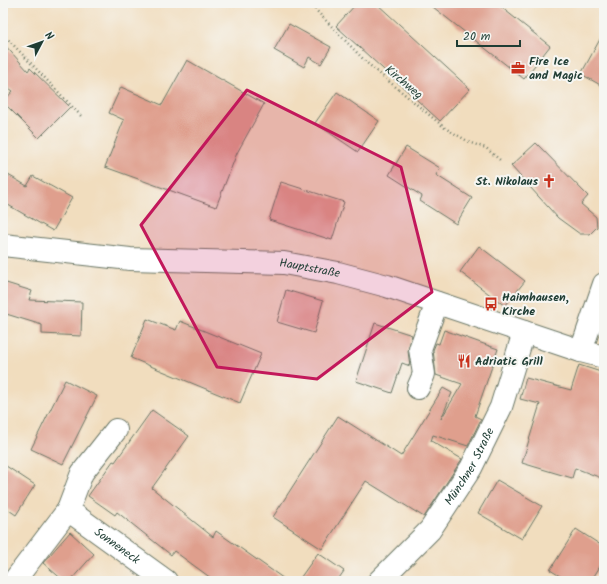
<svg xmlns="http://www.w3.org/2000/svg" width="607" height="584" viewBox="0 0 607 584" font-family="Kalam,sans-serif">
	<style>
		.building { fill: #df9f8d }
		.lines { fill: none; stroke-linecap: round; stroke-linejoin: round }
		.minor-casing { stroke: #687564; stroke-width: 24 }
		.path { stroke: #687564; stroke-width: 2.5; stroke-dasharray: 1 3; stroke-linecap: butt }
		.minor { stroke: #fff; stroke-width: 22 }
		.marked { fill: #c2185b; fill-opacity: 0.2; stroke: #c2185b; stroke-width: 3; stroke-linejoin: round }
		.labels { text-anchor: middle; stroke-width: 4; stroke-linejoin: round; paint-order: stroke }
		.poi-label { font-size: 12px; font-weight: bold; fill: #1f3d34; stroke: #f6f6f2; text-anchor: start }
		.street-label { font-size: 12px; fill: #1f3d34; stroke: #f6f6f2 }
	</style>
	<rect width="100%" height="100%" fill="#f6f6f2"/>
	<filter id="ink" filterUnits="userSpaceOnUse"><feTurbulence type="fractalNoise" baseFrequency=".025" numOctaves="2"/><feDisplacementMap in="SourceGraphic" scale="8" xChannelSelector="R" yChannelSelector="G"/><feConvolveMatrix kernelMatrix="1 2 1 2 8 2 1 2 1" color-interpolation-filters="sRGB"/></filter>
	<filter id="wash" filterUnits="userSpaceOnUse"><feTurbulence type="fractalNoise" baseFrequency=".012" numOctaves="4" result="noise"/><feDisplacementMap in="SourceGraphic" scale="16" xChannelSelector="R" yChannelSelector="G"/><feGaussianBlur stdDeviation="0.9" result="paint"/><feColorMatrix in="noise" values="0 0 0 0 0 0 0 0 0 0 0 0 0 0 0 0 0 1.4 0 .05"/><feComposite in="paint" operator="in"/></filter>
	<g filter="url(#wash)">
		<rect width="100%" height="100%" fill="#f1ddbe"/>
		<g id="blocks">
			<path class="building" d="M357 3H376L470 89 440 121 336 26Z
				M428 3H496L550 46 524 79Z
				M289 24 331 47 321 64 309 57 304 67 274 50Z
				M604 32V87L581 74Z
				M3 43 28 71 30 68 70 107 39 138 3 102 13 91 3 84Z
				M187 60 264 104 237 153 216 207 105 167 124 120 109 113 121 87 162 105Z
				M337 92 379 121 358 152 315 123Z
				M536 143 588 196 581 204 596 217 597 227 590 234H580L558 218 511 166Z
				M406 147 440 168 436 175 472 198 456 224 420 201 422 196 389 175Z
				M3 172 27 186 33 176 72 198 53 231 3 202Z
				M281 182 344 202 332 240 269 220Z
				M479 246 525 281 505 306 460 272Z
				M3 282 32 291 29 300 82 302 81 336 42 334V325L3 313Z
				M286 290 323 301 314 333 277 322Z
				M147 319 176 330 180 321 261 354 240 403 131 358Z
				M375 323 412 335 408 351 410 366 402 363 392 393 356 381Z
				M444 330 498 349 475 416 481 419 468 446 433 435 431 441 462 459 424 517 366 481 322 549 273 517 338 416 401 456 443 388 452 393 441 419 462 384 436 375 433 350 436 343 439 344Z
				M579 365 604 373V479L575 468 572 478 522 463 540 404 520 399 526 378 571 390Z
				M65 380 97 396 63 464 31 449Z
				M152 410 189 436 152 488 213 537 216 531 287 581H215L174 551 171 555 117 512 115 515 88 496 113 461 115 462Z
				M3 464 35 485 16 515 3 506Z
				M497 480 542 506 522 539 478 513Z
				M576 529 604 547V560L591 581H568L550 570Z
				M70 532 94 554 70 581H64L43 563Z
				M318 553 344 571 337 581H298Z"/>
		</g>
	</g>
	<g filter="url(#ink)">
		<use href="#blocks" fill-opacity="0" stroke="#687564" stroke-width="1"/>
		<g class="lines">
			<g class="minor-casing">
				<g id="minor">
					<path id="s1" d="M3 245 130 259 284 263 338 273 387 286 581 351 604 357"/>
					<path d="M581 351 604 284"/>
					<path d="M418 388 424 374 420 349 437 303"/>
					<path d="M68 510 82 473 116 430"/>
					<path id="s2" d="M14 581 68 510 166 581"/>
					<path id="s3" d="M379 581 430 530 471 468 501 407 524 332"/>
				</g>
			</g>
			<path class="path" d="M309 3 367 63 445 128 471 143 486 148 500 160
				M3 34 82 117"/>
			<use href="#minor" class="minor"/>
		</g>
	</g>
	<path class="marked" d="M247 90 401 167 432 292 317 379 217 367 141 225Z"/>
	<defs>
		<g id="office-bare" transform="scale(1.08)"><path d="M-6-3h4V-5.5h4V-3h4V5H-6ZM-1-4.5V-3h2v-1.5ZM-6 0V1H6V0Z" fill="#c8321e" stroke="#f6f6f2" stroke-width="2.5" paint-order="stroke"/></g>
		<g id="church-bare" transform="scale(1.08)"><path d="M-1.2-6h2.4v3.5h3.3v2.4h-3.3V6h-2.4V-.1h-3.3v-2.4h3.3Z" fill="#c8321e" stroke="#f6f6f2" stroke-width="2.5" paint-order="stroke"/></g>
		<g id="bus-bare" transform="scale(1.08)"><path d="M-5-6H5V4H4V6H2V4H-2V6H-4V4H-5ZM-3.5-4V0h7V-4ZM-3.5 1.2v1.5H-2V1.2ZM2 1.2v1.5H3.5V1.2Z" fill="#c8321e" stroke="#f6f6f2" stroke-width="2.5" paint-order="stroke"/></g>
		<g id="restaurant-bare" transform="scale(1.08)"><path d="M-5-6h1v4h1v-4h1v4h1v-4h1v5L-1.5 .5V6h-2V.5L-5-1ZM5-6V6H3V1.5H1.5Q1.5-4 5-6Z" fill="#c8321e" stroke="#f6f6f2" stroke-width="2.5" paint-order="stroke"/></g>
	</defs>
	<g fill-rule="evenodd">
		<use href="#office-bare" x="518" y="68"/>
		<use href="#church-bare" x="549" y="181"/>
		<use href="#bus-bare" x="491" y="304"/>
		<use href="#restaurant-bare" x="464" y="361"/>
	</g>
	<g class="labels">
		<g class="poi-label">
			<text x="529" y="65">Fire Ice<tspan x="529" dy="14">and Magic</tspan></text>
			<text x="538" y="185" text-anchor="end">St. Nikolaus</text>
			<text x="502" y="301">Haimhausen,<tspan x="502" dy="14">Kirche</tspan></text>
			<text x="475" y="365">Adriatic Grill</text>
		</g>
		<g class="street-label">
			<text transform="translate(404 82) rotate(40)" y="4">Kirchweg</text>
			<text dy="4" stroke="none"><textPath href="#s1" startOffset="308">Hauptstraße</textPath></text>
			<text dy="4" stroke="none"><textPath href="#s3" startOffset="147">Münchner Straße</textPath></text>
			<text dy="4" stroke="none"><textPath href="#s2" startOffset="150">Sonneneck</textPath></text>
		</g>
	</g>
	<rect width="607" height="584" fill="none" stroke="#f6f6f2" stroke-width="16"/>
	<g transform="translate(42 42) rotate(49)" stroke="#f6f6f2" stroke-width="3" paint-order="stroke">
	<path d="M0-3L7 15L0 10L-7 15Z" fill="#1f3d34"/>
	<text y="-6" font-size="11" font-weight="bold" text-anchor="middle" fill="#1f3d34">N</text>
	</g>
	<path d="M457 40v6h63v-6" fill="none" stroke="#1f3d34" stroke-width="2"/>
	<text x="463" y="40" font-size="12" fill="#1f3d34" stroke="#f6f6f2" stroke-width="3" paint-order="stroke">20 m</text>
</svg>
